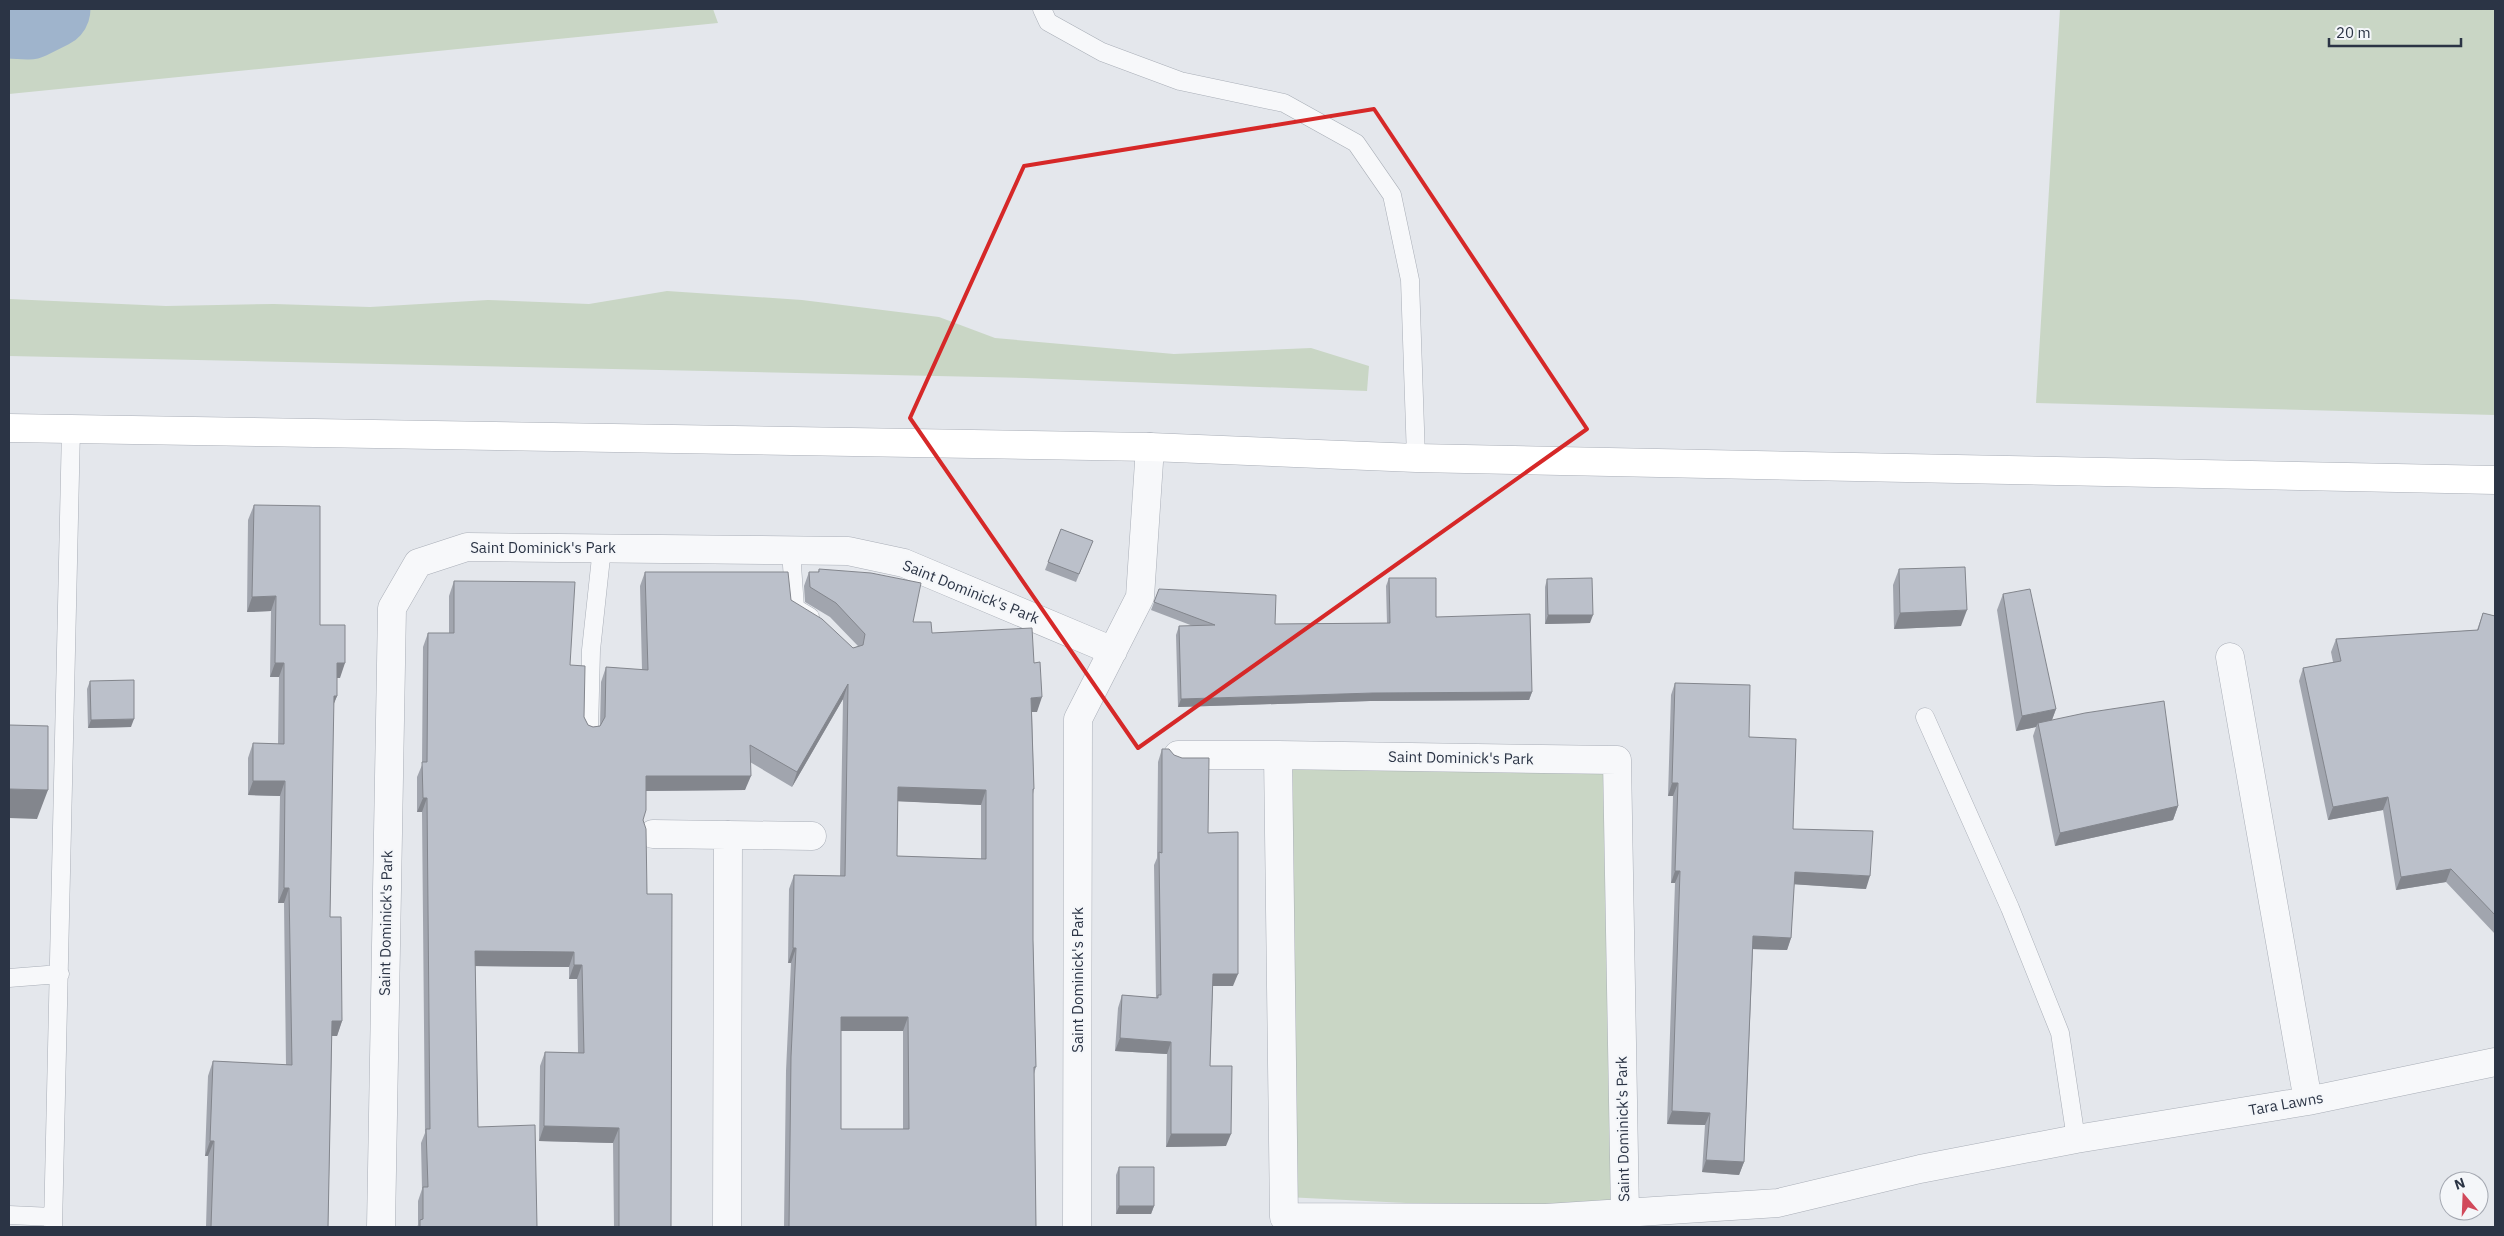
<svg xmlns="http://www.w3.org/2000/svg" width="2504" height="1236" viewBox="0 0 2504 1236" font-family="'IBM Plex Sans',sans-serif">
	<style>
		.green { fill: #c9d6c5 }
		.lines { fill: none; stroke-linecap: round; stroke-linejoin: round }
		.river { stroke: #9fb4cc; stroke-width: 79 }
		.lane-casing { stroke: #a9aeb7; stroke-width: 19 }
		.street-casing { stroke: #a9aeb7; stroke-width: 29 }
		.secondary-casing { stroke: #a9aeb7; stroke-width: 29 }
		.lane { stroke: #f7f8fa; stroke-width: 18 }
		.street { stroke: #f7f8fa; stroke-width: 28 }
		.secondary { stroke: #fff; stroke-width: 28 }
		.wall { fill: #a1a5ae; fill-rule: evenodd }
		.shaded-wall { fill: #83868d }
		.building { fill: #bbc0ca; stroke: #83868d; fill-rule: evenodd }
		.marked { fill: none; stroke: #d62828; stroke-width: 4; stroke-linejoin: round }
		.labels { text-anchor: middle; stroke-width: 4; stroke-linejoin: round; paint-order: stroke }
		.street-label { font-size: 15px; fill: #2b3445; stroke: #f4f6f9 }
	</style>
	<rect width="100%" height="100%" fill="#e4e7ec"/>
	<path class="green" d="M9 9H713L718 23 9 94Z
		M2060 9H2495V415L2036 403Z
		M667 291 802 300 939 317 995 338 1174 354 1311 348 1369 366 1367 391 1026 378 9 356V299L166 306 274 304 370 307 488 300 589 304Z
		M1282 767 1611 772 1624 1214 1286 1197Z"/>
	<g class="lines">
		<path class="river" d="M9 19 29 20 51 9"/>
		<g class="lane-casing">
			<path id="lane" d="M1042 9 1048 22 1102 52 1180 81 1284 103 1356 143 1392 195 1410 280 1416 458
				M791 551 795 608 810 617
				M1925 717 2010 908 2060 1033 2076 1139
				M589 731 591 650 602 548
				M9 978 60 974
				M9 1215 53 1217
				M53 1227 71 429"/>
		</g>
		<g class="street-casing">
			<path id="street" d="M2230 657 2308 1101
				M1178 755H1278
				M653 834 812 836
				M1625 1214 1617 760 1278 755 1284 1217 1546 1218 1778 1203 1920 1169 2076 1139 2308 1101 2495 1062
				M381 1227 392 608 418 563 467 547 848 551 904 563 1113 651
				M727 1227 728 835
				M1077 1227 1078 719 1140 597 1150 447"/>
		</g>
		<g class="secondary-casing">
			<path id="secondary" d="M9 428 1150 447 1416 458 2495 480"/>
		</g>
		<use href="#lane" class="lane"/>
		<use href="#street" class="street"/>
		<use href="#secondary" class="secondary"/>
	</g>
	<path class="wall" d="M254 505 320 625 340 678H337V696L333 705 330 917 342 1021 337 1036H332L328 1227H206L208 1156H205L208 1076 213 1061 286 1065 284 903H278L280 796 248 795V758L253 743 278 744 279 677H270L271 611 247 612 248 520Z
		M1061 529 1093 541 1076 582 1045 570Z
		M819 569 932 633 1037 712H1032L1034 789 1033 794V940L1036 1067 1034 1074 1036 1227H784L786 1071 791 963H788L789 889 794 875 840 876 843 699 792 787 750 762 745 790 646 791 643 820 647 894 671 1227H614L613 1143 539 1141 540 1066 545 1052 578 1053 577 979H569V967L475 966 478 1127 537 1227H417L418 1225V1201L422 1189 421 1143 425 1133 422 812H417V777L422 765 423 647 428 633H449V596L454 581 570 665 584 717 588 725 593 727 600 726 601 682 606 667 642 670 640 586 645 572 791 600 853 648 858 646 830 617 805 602 804 586 809 572H818ZM897 801 981 805V859L897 856ZM841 1031H903V1129H841Z
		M1899 569 1961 626 1894 629 1893 585Z
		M1389 578 1436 617 1532 692 1529 700 1370 701 1178 707 1176 635 1179 626H1193L1151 610 1159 589 1275 624 1387 623 1386 586Z
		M1547 579 1590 623 1545 624V587Z
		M2003 594 2056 709 2052 720 2178 806 2173 820 2055 846 2033 736 2036 727 2016 731 1997 610Z
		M2483 613 2495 616V934L2446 882 2396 890 2383 810 2328 820 2299 681 2303 668 2333 662 2331 652 2336 639 2477 630Z
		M90 681 131 727 88 728 87 689Z
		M1675 683 1749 737 1793 829 1866 889 1794 884 1791 938 1787 950 1753 949 1744 1162 1739 1175 1702 1172 1705 1125 1667 1124 1675 883H1671L1673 796H1668L1671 695Z
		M1162 749 1208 833 1233 986H1213L1210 1066 1226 1146 1166 1147 1167 1054 1115 1051 1118 1008 1122 995 1156 998 1154 865 1157 858 1158 762Z
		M1119 1167 1154 1206 1151 1214H1116V1175Z"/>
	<path class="shaded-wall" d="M276 596 271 611 247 612 252 597Z
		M1967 610 1961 626 1894 629 1900 613Z
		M1548 615H1593L1590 623 1545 624Z
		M275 663H284L279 677H270Z
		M337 663H345L340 678H331Z
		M848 684 843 699 792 787 797 772Z
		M1532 692 1529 700 1370 701 1178 707 1181 699 1373 693Z
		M334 696H337L331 711Z
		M1042 697 1037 712H1026L1031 698Z
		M2056 709 2050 725 2038 723 2036 727 2016 731 2022 716Z
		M134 719 131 727 88 728 91 720Z
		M646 776H751L745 790 641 791Z
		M253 781H285L280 796 248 795Z
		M1672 783H1678L1673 796H1668Z
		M898 787 986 790 981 805 892 801Z
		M9 789 48 790 37 819 9 818Z
		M2388 797 2383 810 2328 820 2333 807Z
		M423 798H427L422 812H417Z
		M2178 806 2173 820 2055 846 2060 833Z
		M2451 869 2446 882 2396 890 2401 877Z
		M1675 871H1680L1675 883H1671Z
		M1795 872 1870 876 1866 889 1790 884Z
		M284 888H289L284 903H278Z
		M1753 936 1791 938 1787 950 1749 949Z
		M793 948H796L791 963H788Z
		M475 951 574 952 569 967 470 966Z
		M574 965H582L577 979H569Z
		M1213 974H1238L1233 986H1209Z
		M841 1017H908L903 1031H836Z
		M332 1021H342L337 1036H327Z
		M1120 1038 1171 1042 1167 1054 1115 1051Z
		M1672 1111 1710 1113 1705 1125 1667 1124Z
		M544 1126 619 1128 613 1143 539 1141Z
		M1171 1134H1231L1226 1146 1166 1147Z
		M210 1141H214L208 1156H205Z
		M1706 1160 1744 1162 1739 1175 1702 1172Z
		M1119 1206H1154L1151 1214H1116Z"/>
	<path class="building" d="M254 505 320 506V625H345V663H337V696H334L330 917H341L342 1021H332L328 1227H211L214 1141H210L213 1061 292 1065 289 888H284L285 781H253V743L284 744V663H275L276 596 252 597Z
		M1061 529 1093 541 1079 574 1048 562Z
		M1965 567 1967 610 1900 613 1899 569Z
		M819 569 871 573 921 583 913 622H931L932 633 1032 628 1034 663 1040 662 1042 697 1031 698 1034 789H1033V940L1036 1067H1034L1036 1227H789L791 1057 796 948H793L794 875 845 876 848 684 797 772 750 745 751 776H646V810L643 820 646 829 647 894H672L671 1227H619V1128L544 1126 545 1052 584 1053 582 965H574V952L475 951 478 1127 535 1125 537 1227H420V1220L423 1219V1187H428L426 1129H430L427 798H423L422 762H427L428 633H454V581L575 582 570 665 585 666 584 717 588 725 593 727 600 726 605 717 606 667 648 670 645 572H788L791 600 822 619 853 648 863 645 865 634 836 603 810 587 809 572H819ZM898 787 986 790V859L897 856ZM841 1017H908L909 1129H841Z
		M1389 578H1436V617L1530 614 1532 692 1373 693 1181 699 1179 626 1215 625 1154 602 1159 589 1276 595 1275 624 1390 623Z
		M1592 578 1593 615H1548L1547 579Z
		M2030 589 2056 709 2022 716 2003 594Z
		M2483 613 2495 616V915L2451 869 2401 877 2388 797 2333 807 2303 668 2341 661 2336 639 2478 630Z
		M134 680V719L91 720 90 681Z
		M1675 683 1750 685 1749 737 1796 739 1793 829 1873 831 1870 876 1795 872 1791 938 1753 936 1744 1162 1706 1160 1710 1113 1672 1111 1680 871H1675L1678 783H1672Z
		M2164 701 2178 806 2060 833 2038 723 2085 713Z
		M9 725 48 726V790L9 789Z
		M1162 749H1169L1174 755 1182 758H1209L1208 833 1238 832V974H1213L1210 1066H1232L1231 1134H1171V1042L1120 1038 1122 995 1158 998V995H1161L1159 852 1162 853Z
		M1119 1167H1154V1206H1119Z"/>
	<path class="marked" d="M1374 109 1587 429 1138 748 910 418 1024 166Z"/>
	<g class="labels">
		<g class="street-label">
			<text x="543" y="553">Saint Dominick's Park</text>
			<text transform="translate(971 592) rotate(22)" y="5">Saint Dominick's Park</text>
			<text transform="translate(1461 758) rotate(1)" y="5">Saint Dominick's Park</text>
			<text transform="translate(386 923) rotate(-89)" y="5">Saint Dominick's Park</text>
			<text transform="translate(1078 980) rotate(-90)" y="5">Saint Dominick's Park</text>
			<text transform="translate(2286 1104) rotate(-10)" y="5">Tara Lawns</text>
			<text transform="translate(1623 1129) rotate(-91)" y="5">Saint Dominick's Park</text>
		</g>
	</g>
	<rect width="2504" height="1236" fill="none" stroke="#2b3445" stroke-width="20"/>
	<g transform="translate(2464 1196) rotate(341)"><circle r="24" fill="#f4f6f9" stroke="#a4a8b1"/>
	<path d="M0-4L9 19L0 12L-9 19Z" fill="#d1495b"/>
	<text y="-8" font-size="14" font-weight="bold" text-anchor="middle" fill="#2b3445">N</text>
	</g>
	<path d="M2329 38v8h132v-8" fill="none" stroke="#2b3445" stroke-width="2.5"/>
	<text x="2336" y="38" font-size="15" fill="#2b3445" stroke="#f4f6f9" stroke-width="4" paint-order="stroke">20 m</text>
</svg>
